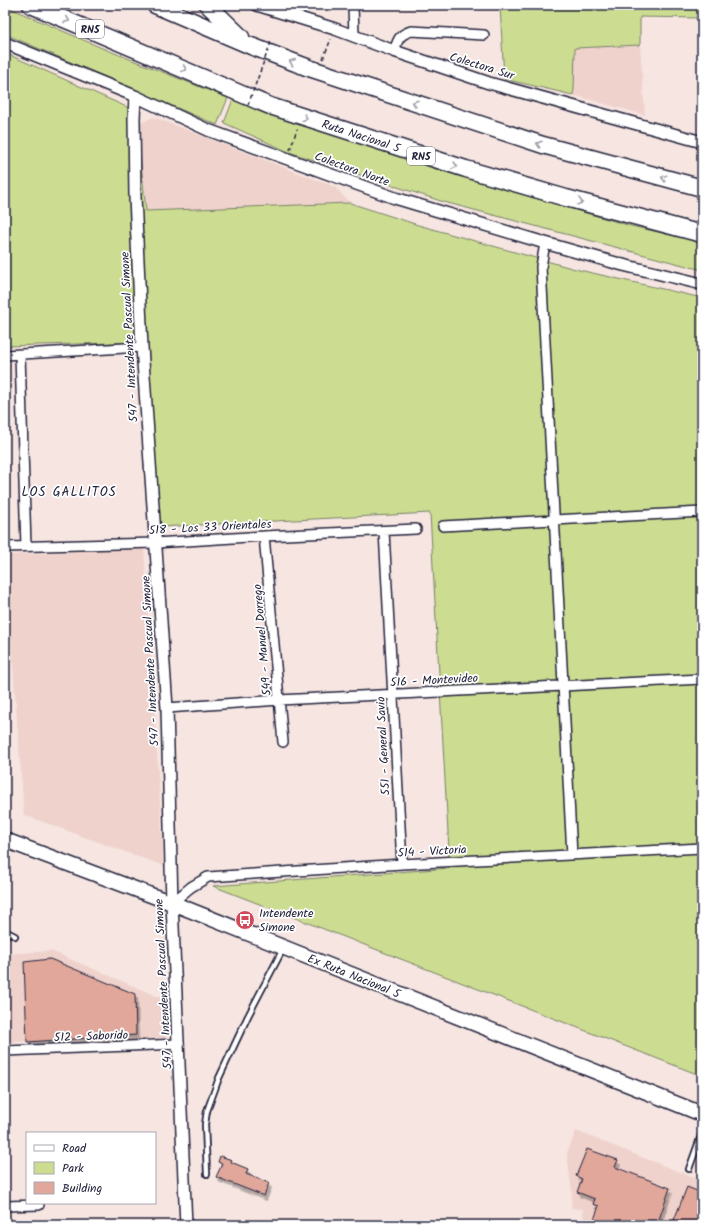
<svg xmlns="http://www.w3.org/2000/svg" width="707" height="1230" viewBox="0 0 707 1230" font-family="Kalam,sans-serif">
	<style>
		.built { fill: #efd2cc }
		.green { fill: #ccdd92; stroke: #778066 }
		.building { fill: #e0a79a; stroke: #22223b; filter: url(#shadow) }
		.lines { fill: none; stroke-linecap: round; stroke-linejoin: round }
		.service-casing { stroke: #22223b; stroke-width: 8 }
		.minor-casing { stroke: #22223b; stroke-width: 12 }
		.tertiary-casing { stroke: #22223b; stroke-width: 14 }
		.primary-casing { stroke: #22223b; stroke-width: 17 }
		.motorway-casing { stroke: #22223b; stroke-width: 19 }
		.path { stroke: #22223b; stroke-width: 1.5; stroke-dasharray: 4 3; stroke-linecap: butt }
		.service { stroke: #fff; stroke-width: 4.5 }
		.minor { stroke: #fff; stroke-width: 9 }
		.tertiary { stroke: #fff; stroke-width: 11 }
		.primary { stroke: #fff; stroke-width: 14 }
		.motorway { stroke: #fff; stroke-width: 16 }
		.path-bridge { stroke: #22223b; stroke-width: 1.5; stroke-dasharray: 4 3; stroke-linecap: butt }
		.oneway { stroke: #9c9ca7 }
		.labels { text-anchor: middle; stroke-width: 3.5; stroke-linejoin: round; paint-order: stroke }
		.shield { fill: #fff; stroke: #646476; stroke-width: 1 }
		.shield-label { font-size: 11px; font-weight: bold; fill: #22223b }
		.street-label { font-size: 12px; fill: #22223b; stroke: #fff }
		.poi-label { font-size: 12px; fill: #22223b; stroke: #fff; text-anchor: start }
		.neighbourhood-label { font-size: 13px; letter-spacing: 1px; fill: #22223b; stroke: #fff }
	</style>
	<defs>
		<filter id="shadow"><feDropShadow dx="2.5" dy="4.5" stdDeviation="0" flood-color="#0004"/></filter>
	</defs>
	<rect width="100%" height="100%" fill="#f6e5e1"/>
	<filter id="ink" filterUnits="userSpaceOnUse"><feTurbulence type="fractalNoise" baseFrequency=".025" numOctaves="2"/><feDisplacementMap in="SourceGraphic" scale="8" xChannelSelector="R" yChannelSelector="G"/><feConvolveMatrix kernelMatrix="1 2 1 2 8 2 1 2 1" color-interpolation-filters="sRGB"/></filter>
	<g filter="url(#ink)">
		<path class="built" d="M640 45 645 115 573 95 574 89V48Z
			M153 117 335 187 350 203 146 211 137 125Z
			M144 548 164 866 24 815 5 558V555Z
			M51 951 166 1000V1038L5 1042V954Z
			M576 1131 702 1181V1225H584L583 1209 571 1208 572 1192 567 1153Z"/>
		<path class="green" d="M500 5H702V18L640 17V45L575 48 574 89 573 95 504 79Z
			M5 6 102 48 228 98 217 125 5 34Z
			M5 53 129 108 137 125 146 211 350 203 418 225 575 269 702 298V1076L213 886 450 868 430 513 159 527 148 342 5 346Z
			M234 97 305 125 442 171 631 226 702 242V270L444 202 289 152 224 123Z"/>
		<path class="building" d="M50 959 135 994 136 1035 27 1042 24 962Z
			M587 1149 618 1160 615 1167 670 1188 657 1225H602L593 1222 599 1206 593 1204 595 1199 577 1192 582 1179 576 1176Z
			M220 1156 232 1160 231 1162 248 1169 246 1174 269 1183 264 1196 216 1177 222 1164 218 1162Z
			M687 1187 702 1193V1225H672Z"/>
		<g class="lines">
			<g class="service-casing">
				<path id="service" d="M5 931 15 936
					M689 1169 702 1133
					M207 1174 205 1124 207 1111 219 1078 248 1016 283 949"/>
			</g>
			<g class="minor-casing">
				<path id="minor" d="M353 5 354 37
					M394 51C398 39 399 35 411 31L484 35
					M545 243 541 267 572 855
					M5 355 142 347
					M20 355 26 546
					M443 526 702 512
					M384 531 402 864
					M264 536 283 742
					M5 547 155 543 264 536 416 529
					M167 708 279 700 702 679
					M172 903 191 887 208 877 402 864 702 848
					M5 1051 179 1044
					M5 1206 39 1205"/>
			</g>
			<g class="tertiary-casing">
				<path id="tertiary" d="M257 5 335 29 394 51 489 83 702 142
					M5 43 135 96 208 130 395 198 545 243 623 265 702 284
					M135 96 134 118 135 197 142 347 167 708 172 903 186 1225"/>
			</g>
			<g class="primary-casing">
				<path id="primary" d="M5 840 172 903 702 1114"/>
			</g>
			<g class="motorway-casing">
				<path id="motorway" d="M31 5 270 106 466 169 566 198 702 234
					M155 5 251 46 309 68 543 145 702 188
					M208 5 241 37"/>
			</g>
			<path class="path" d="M323 59 331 39
				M290 150 297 129"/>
			<use href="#service" class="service"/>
			<use href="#minor" class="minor"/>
			<use href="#tertiary" class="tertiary"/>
			<use href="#primary" class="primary"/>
			<use href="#motorway" class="motorway"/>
			<path class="path-bridge" d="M248 105 271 42"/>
		</g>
		<defs><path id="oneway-chevron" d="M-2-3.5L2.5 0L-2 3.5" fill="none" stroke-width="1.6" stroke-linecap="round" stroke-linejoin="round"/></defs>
		<g class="oneway">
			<use href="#oneway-chevron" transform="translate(67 20) rotate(22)"/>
			<use href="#oneway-chevron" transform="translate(292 62) rotate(-159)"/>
			<use href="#oneway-chevron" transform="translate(184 69) rotate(23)"/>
			<use href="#oneway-chevron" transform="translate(415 103) rotate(-162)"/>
			<use href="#oneway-chevron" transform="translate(305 118) rotate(18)"/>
			<use href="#oneway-chevron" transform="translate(539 144) rotate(-162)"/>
			<use href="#oneway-chevron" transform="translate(455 166) rotate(17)"/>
			<use href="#oneway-chevron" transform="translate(664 178) rotate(-165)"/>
			<use href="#oneway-chevron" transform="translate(580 202) rotate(15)"/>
		</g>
	</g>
	<defs>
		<g id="bus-disc" transform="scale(1)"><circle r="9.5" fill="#d1495b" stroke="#fff"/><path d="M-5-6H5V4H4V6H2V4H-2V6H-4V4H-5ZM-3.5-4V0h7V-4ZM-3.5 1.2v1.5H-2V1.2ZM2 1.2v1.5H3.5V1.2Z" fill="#fff"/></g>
	</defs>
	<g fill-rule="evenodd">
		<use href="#bus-disc" x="245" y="920"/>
	</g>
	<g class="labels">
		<g class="shield">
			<rect x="76" y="20" width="28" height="18" rx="3"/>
			<rect x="407" y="147" width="28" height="18" rx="3"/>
		</g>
		<g class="shield-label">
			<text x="90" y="33">RN5</text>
			<text x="421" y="160">RN5</text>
		</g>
		<g class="street-label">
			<text transform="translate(482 66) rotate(17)" y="4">Colectora Sur</text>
			<text transform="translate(361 136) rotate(18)" y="4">Ruta Nacional 5</text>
			<text transform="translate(352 169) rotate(20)" y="4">Colectora Norte</text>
			<text transform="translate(129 337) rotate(-93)" y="4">547 - Intendente Pascual Simone</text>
			<text transform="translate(210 527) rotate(-3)" y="4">518 - Los 33 Orientales</text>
			<text transform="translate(262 640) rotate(-95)" y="4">549 - Manuel Dorrego</text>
			<text transform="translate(150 661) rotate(-93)" y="4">547 - Intendente Pascual Simone</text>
			<text transform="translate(434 680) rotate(-3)" y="4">516 - Montevideo</text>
			<text transform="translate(383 746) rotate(-93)" y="4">551 - General Savio</text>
			<text transform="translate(432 851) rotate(-3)" y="4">514 - Victoria</text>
			<text transform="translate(354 976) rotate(22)" y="4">Ex Ruta Nacional 5</text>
			<text transform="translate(163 984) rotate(-93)" y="4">547 - Intendente Pascual Simone</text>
			<text transform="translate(91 1036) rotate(-2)" y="4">512 - Saborido</text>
		</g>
		<g class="poi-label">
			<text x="259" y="917">Intendente<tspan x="259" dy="14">Simone</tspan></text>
		</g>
		<g class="neighbourhood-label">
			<text x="69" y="496">LOS GALLITOS</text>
		</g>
	</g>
	<rect width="707" height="1230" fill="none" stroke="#fff" stroke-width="20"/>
	<rect x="10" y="10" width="687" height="1210" fill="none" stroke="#22223b" stroke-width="1.5" filter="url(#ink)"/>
	<rect x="26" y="1132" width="130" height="72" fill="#ffffff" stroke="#a7a7b1"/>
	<rect x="34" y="1145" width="20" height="6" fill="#ffffff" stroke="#a7a7b1"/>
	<text x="62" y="1152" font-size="12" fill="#22223b">Road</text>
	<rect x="34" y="1162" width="20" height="12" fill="#ccdd92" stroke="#a7a7b1"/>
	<text x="62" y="1172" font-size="12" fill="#22223b">Park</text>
	<rect x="34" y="1182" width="20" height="12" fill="#e0a79a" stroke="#a7a7b1"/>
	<text x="62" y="1192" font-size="12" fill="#22223b">Building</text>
</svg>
